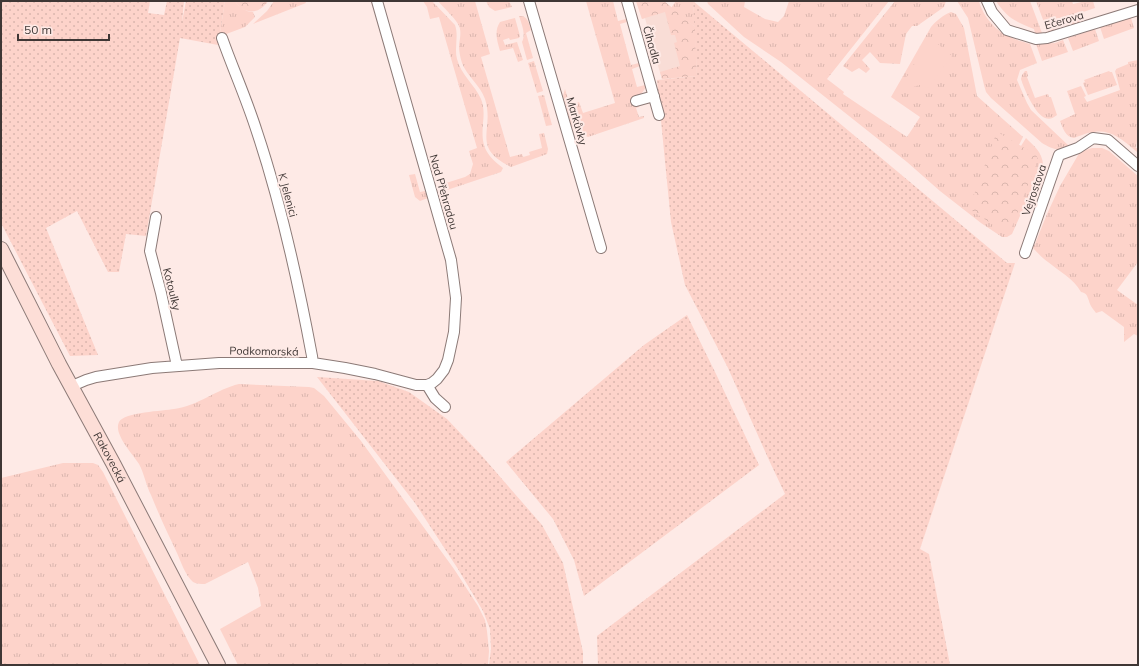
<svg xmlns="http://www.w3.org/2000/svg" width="1139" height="666" viewBox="0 0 1139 666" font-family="Mulish,sans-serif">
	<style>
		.built { fill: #f9ddd6 }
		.grass { fill: url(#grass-tufts) }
		.forest { fill: url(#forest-crowns) }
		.garden { fill: url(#garden-dots) }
		.pitch { fill: #fdd3ca }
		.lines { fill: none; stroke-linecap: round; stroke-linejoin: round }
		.minor-casing { stroke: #8c7a77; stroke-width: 12 }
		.secondary-casing { stroke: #8c7a77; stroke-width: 16 }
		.minor { stroke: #fff; stroke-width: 10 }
		.secondary { stroke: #fdded7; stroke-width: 14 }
		.labels { text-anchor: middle; stroke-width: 4; stroke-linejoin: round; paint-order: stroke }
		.street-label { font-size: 11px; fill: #3f3735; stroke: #feeae6 }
	</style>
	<defs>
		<pattern id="grass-tufts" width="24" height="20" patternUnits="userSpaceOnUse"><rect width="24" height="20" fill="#fdd3ca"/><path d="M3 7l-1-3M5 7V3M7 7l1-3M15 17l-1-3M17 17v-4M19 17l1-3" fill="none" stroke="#dab6ae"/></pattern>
		<pattern id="forest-crowns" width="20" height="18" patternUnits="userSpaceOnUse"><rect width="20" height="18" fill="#fdd3ca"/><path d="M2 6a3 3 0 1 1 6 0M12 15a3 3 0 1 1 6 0" fill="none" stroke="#dab6ae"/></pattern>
		<pattern id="garden-dots" width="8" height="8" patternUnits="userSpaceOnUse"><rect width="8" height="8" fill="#fdd3ca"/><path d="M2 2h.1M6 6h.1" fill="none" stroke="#dab6ae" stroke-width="1.8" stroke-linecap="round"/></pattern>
	</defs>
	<rect width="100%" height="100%" fill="#feeae6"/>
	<path class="built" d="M636 1H664L695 27 697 76 662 79 653 49 650 50 648 42 651 41 645 18 642 19Z"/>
	<path class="grass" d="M225 1H235C239 7 246 12 253 12L255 17 245 27 221 36 219 44 218 45Z
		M274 1H305L306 3 253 24 267 11Z
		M423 1H432L455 25C459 36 454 48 457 59 461 75 475 85 481 99 484 106 484 115 483 123 481 146 485 154 503 168L501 172 447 190 446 183 465 177 470 174 473 164 469 151 477 148 439 17 430 19 427 7Z
		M438 1H475L490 54 481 57 510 157 522 154 523 157 530 155 529 152 542 148 539 134 544 133 548 149 547 154 511 167C470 147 495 130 485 99 480 85 467 76 462 63 460 57 459 51 459 45 460 38 462 30 458 24 454 17 443 7 438 1Z
		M486 1H509L512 7 495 11 489 7Z
		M586 1H613L618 21 626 19 627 22 620 24 631 65 639 63 640 66 632 69 637 87 645 85 646 87 642 93 634 97 636 105H639V107L636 108 639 117 644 116V118L588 137 584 135 582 132 574 104 579 102 583 113 615 103Z
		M676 1H693L695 27 671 8Z
		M707 1H745L744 7 765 19 778 22 784 16 789 1H889L827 79 844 92 843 94 907 137 920 117 891 97 931 27C936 21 943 15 951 12L956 14 964 28 977 96 1023 137 1019 145 1021 146 1026 138C1034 146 1042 152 1043 164L1012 234 1007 237H1002L981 223 940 191 907 162 781 62 744 37 708 4Z
		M895 1H946L944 7 917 26H912L906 34 900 64 880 63 870 52 862 60 870 69 866 73 859 68 852 72 843 66Z
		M957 1H979C983 17 997 32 1012 38 1017 40 1024 42 1030 44L1037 63 1020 70 1017 80 1027 103 1031 110 1069 146C1061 153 1050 148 1042 143L991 98 986 92 984 85 968 18Z
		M996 1H1030L1042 33H1035L1034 29C1016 22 1007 18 996 1Z
		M1036 1H1072L1073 4 1086 1H1093L1095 8 1077 14 1080 23 1071 25 1068 17 1052 23 1054 31 1048 33Z
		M519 16C528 15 529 24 531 30L526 33 533 58 527 60 522 42C526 34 522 25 519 16Z
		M515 18 520 36 519 38 510 40 509 38 503 40 505 45 517 42 523 60 518 62 513 48 500 51C497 41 494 31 500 22Z
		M1131 18 1134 28 1104 39 1100 27Z
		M1095 29 1099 41 1073 51 1068 38Z
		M1063 40 1068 52 1042 61 1036 44 1055 43Z
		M1138 60V131L1136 148H1138L1137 152C1114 132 1104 125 1074 138 1065 137 1063 128 1060 121L1075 114 1067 91 1081 86 1086 96 1084 97 1087 102 1120 90 1115 71 1116 70V69L1128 64V62Z
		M534 61 543 91 537 93 528 63Z
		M1025 71H1027L1028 76 1027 77 1035 98 1048 94 1049 97H1051L1057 115C1053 118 1050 120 1045 118 1035 114 1024 89 1021 79L1022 75Z
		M1109 71 1110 72H1112L1117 85 1088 95 1083 83 1085 82 1084 80Z
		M565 89 576 126 572 127 563 96Z
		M544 95 552 125 546 126 538 96Z
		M1092 148H1102L1109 151 1138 176V262L1117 290 1138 305V336L1134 334 1124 342V327L1102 311 1096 313C1094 310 1090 306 1089 301 1087 296 1087 293 1081 292 1073 278 1060 272 1048 262 1042 258 1037 252 1032 247L1035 244 1047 214 1060 186 1077 157 1080 152Z
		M415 174 420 192 425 191 428 198 420 201 415 197 409 175Z
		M239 384 309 387 314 388 324 396 361 441 454 569 478 606 485 620 487 631 489 651 488 665H238L220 629 261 606 258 588 248 562 205 584C201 584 197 584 193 582 185 575 181 562 177 553 168 534 159 515 151 495 146 485 144 473 139 464 133 454 113 434 119 422 124 412 164 411 174 409 198 406 217 389 239 384Z
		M63 463H93L98 465 103 472 200 665H1V478Z"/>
	<path class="forest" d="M235 1H268C259 15 244 15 235 1Z
		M636 1H664L695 27 697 76 662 79 660 72 680 66 674 43 677 42 675 35H671L665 12 642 19Z
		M999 133 1036 155 1038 159 1010 232 1005 233 971 210 970 206 996 134Z"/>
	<path class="garden" d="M1 1H150L148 13 164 15 167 1H184L182 22 186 1H225L218 45 180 38 146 236 126 234 119 272H108L77 211 46 228 98 355 70 356 1 223Z
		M693 1 1007 263H1015L920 549 929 554 950 665H598L597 636 785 494 768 458 728 368 685 285 671 222 657 80 697 76Z
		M687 315 717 376 759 465 584 596 574 560 553 519 506 462 644 345Z
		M317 377 378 381 409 392 447 419 482 456 542 525 563 563 583 652V665H489L491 649 490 629 483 611 458 569 415 503Z"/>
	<path class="pitch" d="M933 40 952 56 928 88 919 85 908 89 902 85 915 63Z"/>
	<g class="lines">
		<g class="minor-casing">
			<path id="minor" d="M529 1 601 248
				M627 1 659 115
				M987 1 992 12 1007 30 1036 39 1047 38 1138 10
				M222 38C233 69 247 100 257 132 281 204 298 281 312 356L313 363
				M636 101 654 96
				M156 217 150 251 161 293 177 366
				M1025 253 1059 155 1078 148 1093 138 1108 140 1138 166
				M427 385 435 398 445 407
				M72 386 86 380 96 377 152 368 219 363H313L345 368 375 374 416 385H427L432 383 437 379 444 370 448 360 454 332 456 298 451 260 377 1"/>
		</g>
		<g class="secondary-casing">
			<g id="secondary">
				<path id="s1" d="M1 249 59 364 114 465 218 665"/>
			</g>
		</g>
		<use href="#minor" class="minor"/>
		<use href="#secondary" class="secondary"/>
	</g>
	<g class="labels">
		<g class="street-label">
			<text transform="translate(1064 20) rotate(-16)" y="4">Ečerova</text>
			<text transform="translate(652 45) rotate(74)" y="4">Čihadla</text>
			<text transform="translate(577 121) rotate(74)" y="4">Markůvky</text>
			<text transform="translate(1034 190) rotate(-71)" y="4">Vejrostova</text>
			<text transform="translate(444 192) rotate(74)" y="4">Nad Přehradou</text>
			<text transform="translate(288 195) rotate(75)" y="4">K Jelenici</text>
			<text transform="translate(172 289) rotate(76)" y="4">Kotoulky</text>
			<text transform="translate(264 351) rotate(1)" y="4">Podkomorská</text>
			<text dy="4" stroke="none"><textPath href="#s1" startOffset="235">Rakovecká</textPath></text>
		</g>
	</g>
	<rect width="1139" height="666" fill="none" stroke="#3f3735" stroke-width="4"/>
	<path d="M18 34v6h91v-6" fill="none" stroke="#3f3735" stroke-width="2"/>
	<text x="24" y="34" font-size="12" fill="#3f3735" stroke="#feeae6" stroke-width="3" paint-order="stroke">50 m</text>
</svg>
